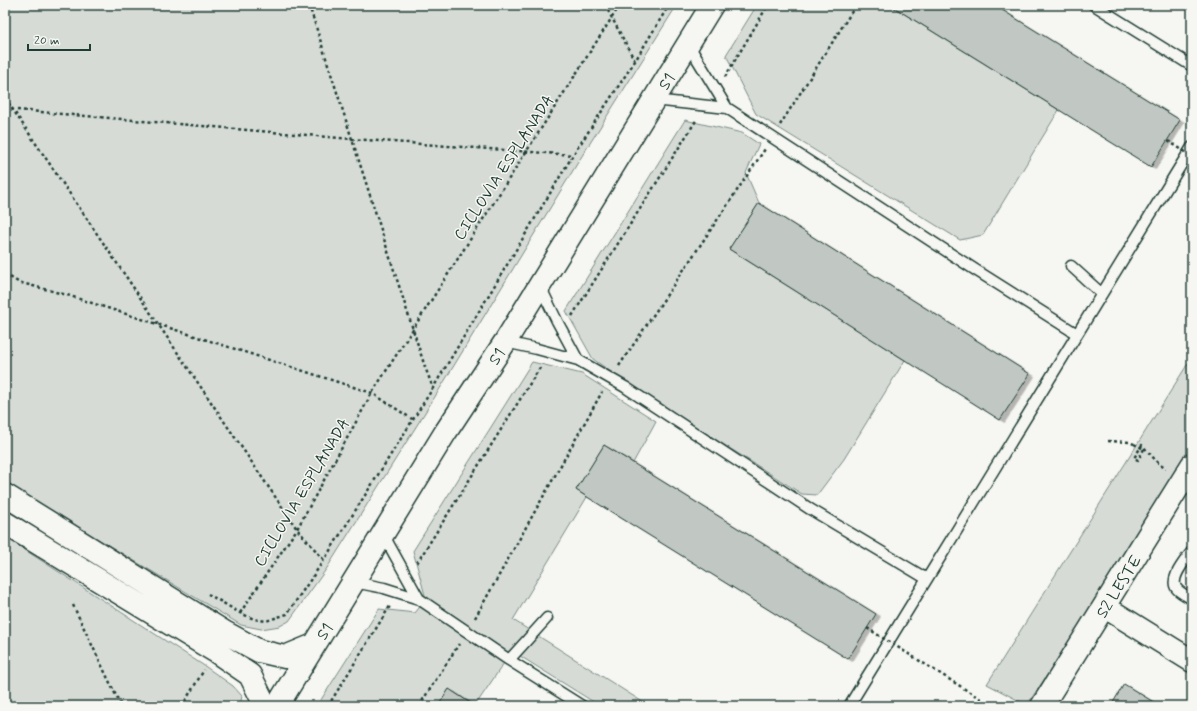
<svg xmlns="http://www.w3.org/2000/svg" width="1197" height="711" viewBox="0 0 1197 711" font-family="Mynerve,sans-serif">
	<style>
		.green { fill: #d6dbd6; stroke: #7a8c85 }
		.building { fill: #c1c8c3; stroke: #1f3d34; filter: url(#shadow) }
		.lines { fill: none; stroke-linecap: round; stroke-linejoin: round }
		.service-casing { stroke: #1f3d34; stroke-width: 13 }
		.tertiary-casing { stroke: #1f3d34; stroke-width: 25 }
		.secondary-casing { stroke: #1f3d34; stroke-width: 25 }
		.trunk-casing { stroke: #1f3d34; stroke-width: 25 }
		.path { stroke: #1f3d34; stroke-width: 2.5; stroke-dasharray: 3 3; stroke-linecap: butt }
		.service { stroke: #f6f6f2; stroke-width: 10 }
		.tertiary { stroke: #f6f6f2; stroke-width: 22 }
		.secondary { stroke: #f6f6f2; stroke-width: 22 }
		.trunk { stroke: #f6f6f2; stroke-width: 22 }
		.path-bridge { stroke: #1f3d34; stroke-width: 2.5; stroke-dasharray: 3 3; stroke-linecap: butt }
		.labels { text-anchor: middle; stroke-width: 3; stroke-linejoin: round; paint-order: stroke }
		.street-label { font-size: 16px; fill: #1f3d34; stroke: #f6f6f2 }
	</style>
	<defs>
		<filter id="shadow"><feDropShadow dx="4.5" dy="2.5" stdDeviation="0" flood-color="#0004"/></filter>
	</defs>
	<rect width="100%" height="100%" fill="#f6f6f2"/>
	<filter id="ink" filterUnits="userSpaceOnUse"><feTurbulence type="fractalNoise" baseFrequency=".025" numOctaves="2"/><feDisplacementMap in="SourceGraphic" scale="8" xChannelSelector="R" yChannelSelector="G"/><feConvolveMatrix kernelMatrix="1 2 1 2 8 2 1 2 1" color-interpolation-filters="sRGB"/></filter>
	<g filter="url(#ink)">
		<path class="green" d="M5 5H677L580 159 436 395 327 568 289 621 280 626 261 629 241 625 5 483Z
			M757 5H890L1059 110 983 235 960 240 756 114 726 55Z
			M685 120 742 133 759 144 746 173 759 203 729 249 905 360 844 459 817 495 802 494 628 384 593 359 566 311Z
			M1192 357V456L1176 482 1027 705 987 684Z
			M532 362 582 374 656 421 633 463 604 445 576 490 587 497 513 620 649 706H600L512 651 475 706 449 689 438 706H317L379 609 415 613 426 599 413 551Z
			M5 537 206 667 233 686 242 696 240 706H5Z"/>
		<path class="building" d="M890 5H994L1180 120 1151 167Z
			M759 203 1030 374 1000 420 729 249Z
			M604 445 876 614 848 659 576 490Z
			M1124 684 1160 706H1111Z
			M449 689 475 706H476H438Z"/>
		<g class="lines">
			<g class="service-casing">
				<path id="service" d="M1094 5 1192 66
					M688 44 727 108 974 269 1077 334
					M654 100 727 108
					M1071 266 1102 294
					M540 286 557 321 578 360
					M505 342 537 349 578 360 625 387 810 509 927 579
					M383 534 419 599
					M1192 551C1186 560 1167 580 1178 590 1182 594 1188 596 1192 599
					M354 582 384 588 419 599 509 660 582 706
					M509 660 547 618
					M849 706 1192 147"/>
			</g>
			<g class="tertiary-casing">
				<path id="tertiary" d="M1105 607 1192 661"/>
			</g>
			<g class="secondary-casing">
				<path id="secondary" d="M1042 706 1192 465"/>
			</g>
			<g class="trunk-casing">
				<path id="trunk" d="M5 495 226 633 259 651 285 657 314 645
					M5 523 215 651 250 675 262 699V706
					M277 706 445 433 505 342 712 5"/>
			</g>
			<path class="path" d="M309 5 425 367 433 388
				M605 5 635 61
				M5 12 7 5
				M725 77 768 5
				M5 98 297 529 324 560
				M5 109 352 139 573 155
				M780 125 856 5
				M5 274 18 282 67 295 372 393 412 419
				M572 316 697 119
				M619 366 765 149
				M1108 441 1129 442 1134 444
				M1144 449 1138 460 1134 458 1142 445 1159 464 1166 469
				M417 563 541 366
				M208 594 240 613 254 619 266 621 287 614 324 560 433 388 573 155 635 61 669 5
				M73 605 121 706
				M240 613 297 529 372 393 620 5
				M475 618 602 392
				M182 706 204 670
				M328 706 390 606
				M419 706 459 644"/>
			<use href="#service" class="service"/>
			<use href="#tertiary" class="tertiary"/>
			<use href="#secondary" class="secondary"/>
			<use href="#trunk" class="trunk"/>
			<path class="path-bridge" d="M1168 141 1192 156
				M1134 444 1144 449
				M867 628 992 706"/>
		</g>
	</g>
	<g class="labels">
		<g class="street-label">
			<text transform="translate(666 81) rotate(-58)" y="6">S1</text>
			<text transform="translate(503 167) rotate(-57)" y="6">CICLOVIA ESPLANADA</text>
			<text transform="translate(496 356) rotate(-57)" y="6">S1</text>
			<text transform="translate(301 492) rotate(-59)" y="6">CICLOVIA ESPLANADA</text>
			<text transform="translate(1118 586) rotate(-58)" y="6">S2 LESTE</text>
			<text transform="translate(324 631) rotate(-58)" y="6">S1</text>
		</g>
	</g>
	<rect width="1197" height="711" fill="none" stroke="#f6f6f2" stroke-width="20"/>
	<rect x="10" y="10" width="1177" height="691" fill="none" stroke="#1f3d34" stroke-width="1.5" filter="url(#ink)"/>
	<path d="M28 44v6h62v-6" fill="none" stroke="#1f3d34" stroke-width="2"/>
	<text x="34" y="44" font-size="12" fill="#1f3d34" stroke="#f6f6f2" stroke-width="3" paint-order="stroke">20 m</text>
</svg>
